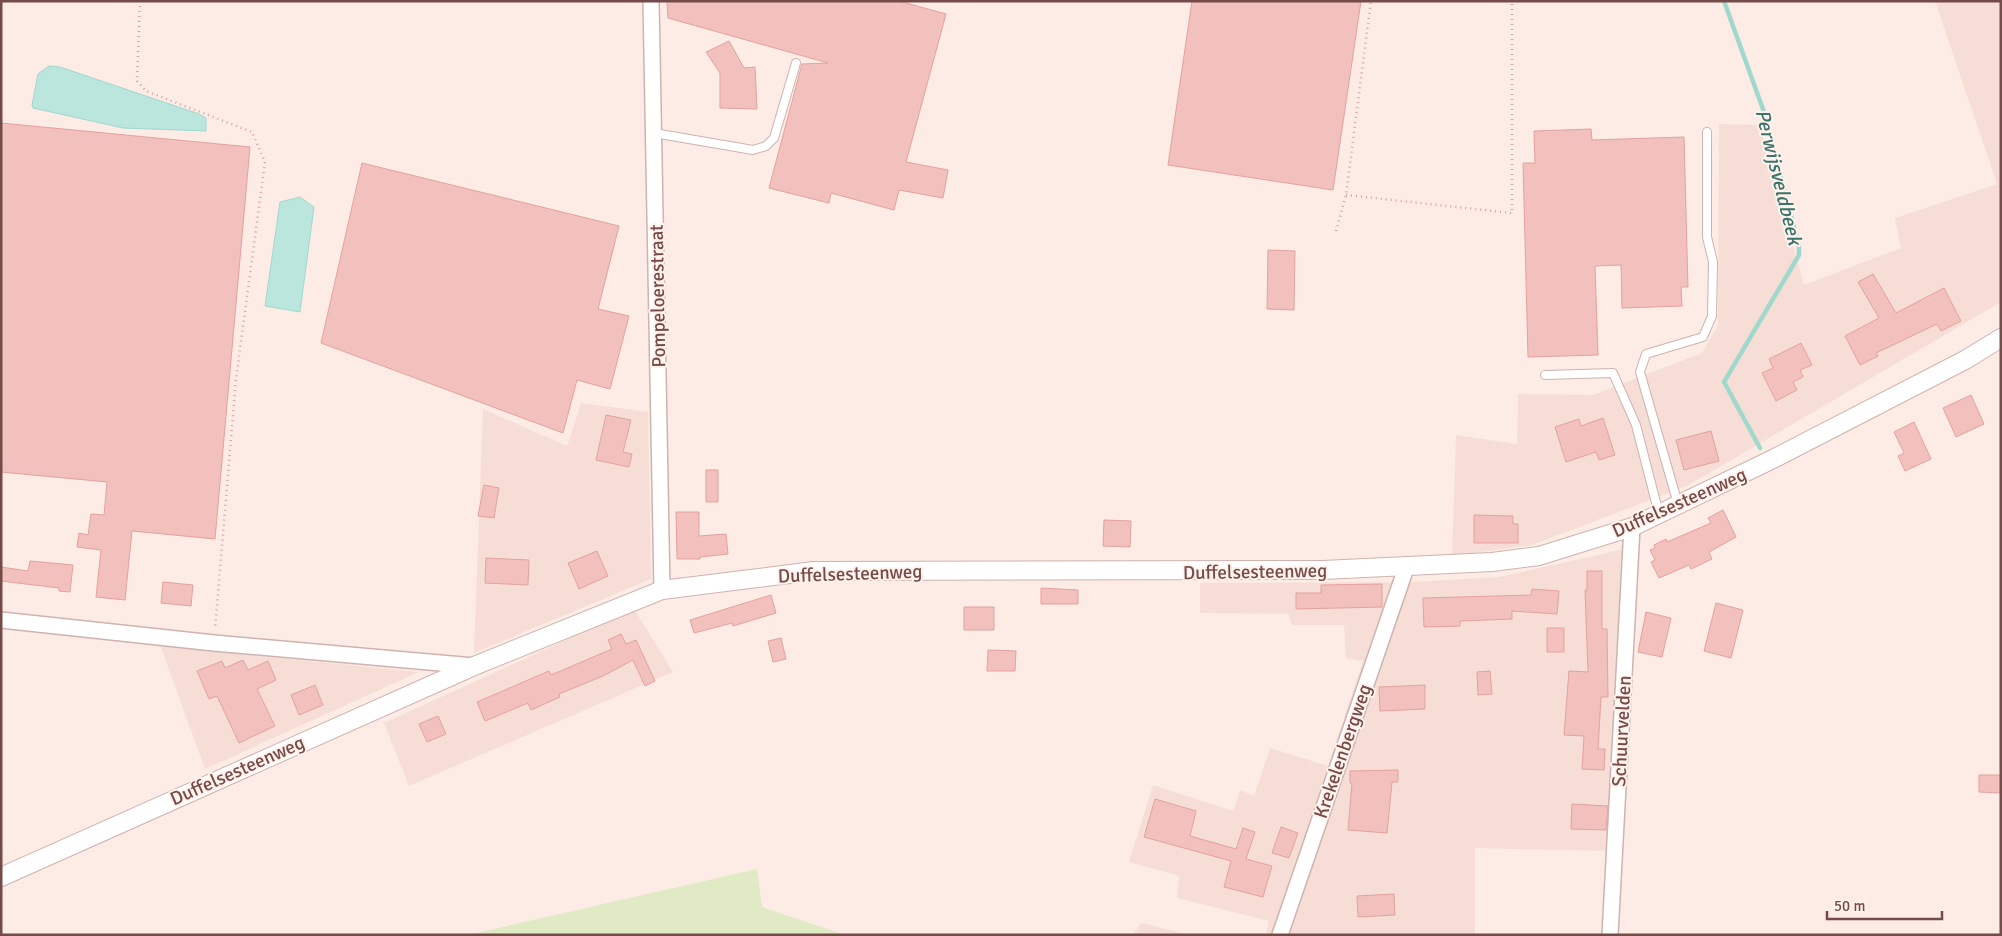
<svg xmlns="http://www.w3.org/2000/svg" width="2002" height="936" viewBox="0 0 2002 936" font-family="Signika,sans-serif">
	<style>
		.residential { fill: #f6ded7 }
		.green { fill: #e0eac4 }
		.water { fill: #bae6de; stroke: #a0d8ce }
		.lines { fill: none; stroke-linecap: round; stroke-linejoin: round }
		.stream { stroke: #a0d8ce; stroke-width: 4.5 }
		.building { fill: #f2c1bd; stroke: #e4a19d }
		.service-casing { stroke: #d0b2ae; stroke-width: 10 }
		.minor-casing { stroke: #d0b2ae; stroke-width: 18 }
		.tertiary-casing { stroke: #d0b2ae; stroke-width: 20 }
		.path { stroke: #d7a3a0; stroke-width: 2.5; stroke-dasharray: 1 4; stroke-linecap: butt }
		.service { stroke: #fff; stroke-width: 8 }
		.minor { stroke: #fff; stroke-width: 15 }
		.tertiary { stroke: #fff; stroke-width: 18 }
		.labels { text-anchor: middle; stroke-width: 4; stroke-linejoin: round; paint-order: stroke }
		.street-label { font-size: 19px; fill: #754b4a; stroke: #fff1ec }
		.water-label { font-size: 20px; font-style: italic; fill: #3b746a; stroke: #fff1ec }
	</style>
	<rect width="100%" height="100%" fill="#fcece5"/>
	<path class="residential" d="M1935 1H2001V302L1687 486 1532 545 1452 556 1456 435 1517 444 1518 394 1593 395 1702 353 1718 325 1719 124 1759 125 1804 285 1901 248 1895 218 1997 184Z
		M581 403 648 412 651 579 474 653 483 409 567 446Z
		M1624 549 1611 851 1475 848V935H1266L1269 921 1177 898 1179 876 1129 862 1153 785 1233 811 1240 790 1254 796 1270 748 1328 766 1363 661 1346 658 1344 625H1292L1288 614 1200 613V583L1414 582 1499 577Z
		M634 609 673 672 409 786 384 723Z
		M160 645 200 650 419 672 205 769Z
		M1141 923 1191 935H1133Z"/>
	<path class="green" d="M757 869 762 907 845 935H468Z"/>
	<path class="water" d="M49 66 60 67 199 114 206 118V131L123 128 33 108 32 105 38 74Z
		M300 197 314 207 300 312 265 306 280 202Z"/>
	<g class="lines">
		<path class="stream" d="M1724 1 1764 112 1799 246V255L1724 382 1760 448"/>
	</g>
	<path class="building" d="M667 1H899L946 14 906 162 948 170 943 198 899 190 894 210 831 193 829 203 769 188 802 64 828 63 668 18Z
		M1192 1H1361L1333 190 1168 165Z
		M729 41 744 68 755 67 757 109 720 108V73L706 52Z
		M1 123 250 147 215 539 132 531 125 600 96 597 101 550 77 547 79 533 88 535 91 514 104 515 107 482 1 472Z
		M1591 129 1592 140 1684 137 1688 287H1681L1682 306 1622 308 1621 265 1595 266 1598 355 1528 357 1523 163H1535L1534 131Z
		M362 163 619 226 598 309 629 316 610 389 577 380 563 433 321 343Z
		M1268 250 1295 251 1294 310 1267 309Z
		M1873 274 1896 313 1944 288 1961 321 1941 331 1937 324 1876 353 1878 356 1860 365 1845 336 1879 318 1858 282Z
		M1801 343 1812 365 1800 370 1803 377 1793 382 1797 390 1776 401 1762 373 1773 368 1769 359Z
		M1971 395 1984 424 1956 437 1943 408Z
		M606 415 631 420 623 452 632 454 629 467 596 460Z
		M1603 418 1615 455 1599 460 1596 452 1566 462 1555 427 1579 419 1581 426Z
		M1914 422 1931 459 1905 471 1898 456 1904 453 1894 432Z
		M1711 431 1719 461 1684 470 1676 440Z
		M706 470H718V502H706Z
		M484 485 499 488 494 518 478 516Z
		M1723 510 1736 537 1709 552 1712 559 1691 569 1689 565 1659 578 1651 562 1655 560 1650 550 1655 548 1654 545 1666 539 1667 542 1711 523 1708 518Z
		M676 512H699V536L726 534 728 554 700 557V559H677Z
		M1474 515 1513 516V524H1518V543H1474Z
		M1104 520 1131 521 1130 547 1103 546Z
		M597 551 608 576 579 589 568 563Z
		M486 558 529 560 528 585 485 583Z
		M30 561 73 565 70 592 59 591V588L1 581V567L28 571Z
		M1587 571H1602V629H1607L1608 697H1601L1598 749H1605L1604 770 1582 769 1584 736 1564 735 1569 671 1588 672 1585 590H1587Z
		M163 582 193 585 191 606 161 603Z
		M1382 584V607L1296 609V593H1321V585Z
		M1041 588 1078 590V604H1041Z
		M1532 589 1559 591 1557 614 1512 611V619L1460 621V626L1424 627 1423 598 1531 595Z
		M771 595 776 613 733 626 732 623 694 633 690 620Z
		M1716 603 1743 610 1731 658 1704 651Z
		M964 607H994V630H964Z
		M1646 612 1671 618 1662 657 1638 652Z
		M1547 628H1564V652H1547Z
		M621 634 626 644 636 640 655 681 645 686 633 660 603 676 559 694 560 697 531 710 528 703 485 721 477 702 549 671 551 675 612 649 608 640Z
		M781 638 786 659 773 662 768 641Z
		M988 650 1016 651 1015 671H987Z
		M243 660 248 670 268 661 276 680 257 689 275 726 239 743 217 696 209 699 197 671 222 661 225 668Z
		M1490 671 1492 694 1478 695 1477 672Z
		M315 685 323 705 299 715 291 695Z
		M1425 685V709L1380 711 1379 687Z
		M438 716 446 734 427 742 419 724Z
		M1398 770V782H1392L1387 833 1348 830 1352 783H1350V771Z
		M1979 775H2001V793L1979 792Z
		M1155 799 1196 811 1190 836 1236 849 1243 828 1255 832 1246 859 1272 866 1263 897 1224 887 1231 861 1144 837Z
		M1572 804 1608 806 1606 830 1571 829Z
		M1281 827 1298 833 1289 858 1272 853Z
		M1394 894 1395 915 1358 917 1357 896Z"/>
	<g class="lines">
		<g class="service-casing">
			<path id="service" d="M654 133 753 150 766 146 774 138 796 63
				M1545 375 1613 373 1636 425 1659 514
				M1678 504 1640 372 1646 354 1703 337 1712 316 1713 262 1707 237V132"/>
		</g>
		<g class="minor-casing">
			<path id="minor" d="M651 1 662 590
				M1 620 214 643 474 666
				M1280 935 1406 568
				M1610 935 1632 527"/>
		</g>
		<g class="tertiary-casing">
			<path id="tertiary" d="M1 877 474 666 662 590 814 571 1323 570 1492 562 1539 556 1632 527 1773 459 1965 360 2001 338"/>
		</g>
		<path class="path" d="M140 1 137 81 146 91 252 132 265 162 236 379 215 629
			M1346 195 1512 213V1
			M1336 231 1346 195 1371 1"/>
		<use href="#service" class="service"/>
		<use href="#minor" class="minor"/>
		<use href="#tertiary" class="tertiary"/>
	</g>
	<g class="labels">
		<g class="street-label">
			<text transform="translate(657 296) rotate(-91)" y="7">Pompeloerestraat</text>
			<text transform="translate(1679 502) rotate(-24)" y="7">Duffelsesteenweg</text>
			<text transform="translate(1255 571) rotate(-1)" y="7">Duffelsesteenweg</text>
			<text transform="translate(850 573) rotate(-2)" y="7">Duffelsesteenweg</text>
			<text transform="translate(1621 731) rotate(-87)" y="7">Schuurvelden</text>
			<text transform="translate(1342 751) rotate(-71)" y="7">Krekelenbergweg</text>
			<text transform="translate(237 770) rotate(-24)" y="7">Duffelsesteenweg</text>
		</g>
		<g class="water-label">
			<text transform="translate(1779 177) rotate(76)" y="7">Perwijsveldbeek</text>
		</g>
	</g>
	<rect width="2002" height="936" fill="none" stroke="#754b4a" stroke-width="5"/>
	<path d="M1827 911v8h115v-8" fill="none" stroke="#754b4a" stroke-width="2.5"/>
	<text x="1834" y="911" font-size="15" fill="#754b4a" stroke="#fff1ec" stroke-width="4" paint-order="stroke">50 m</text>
</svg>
